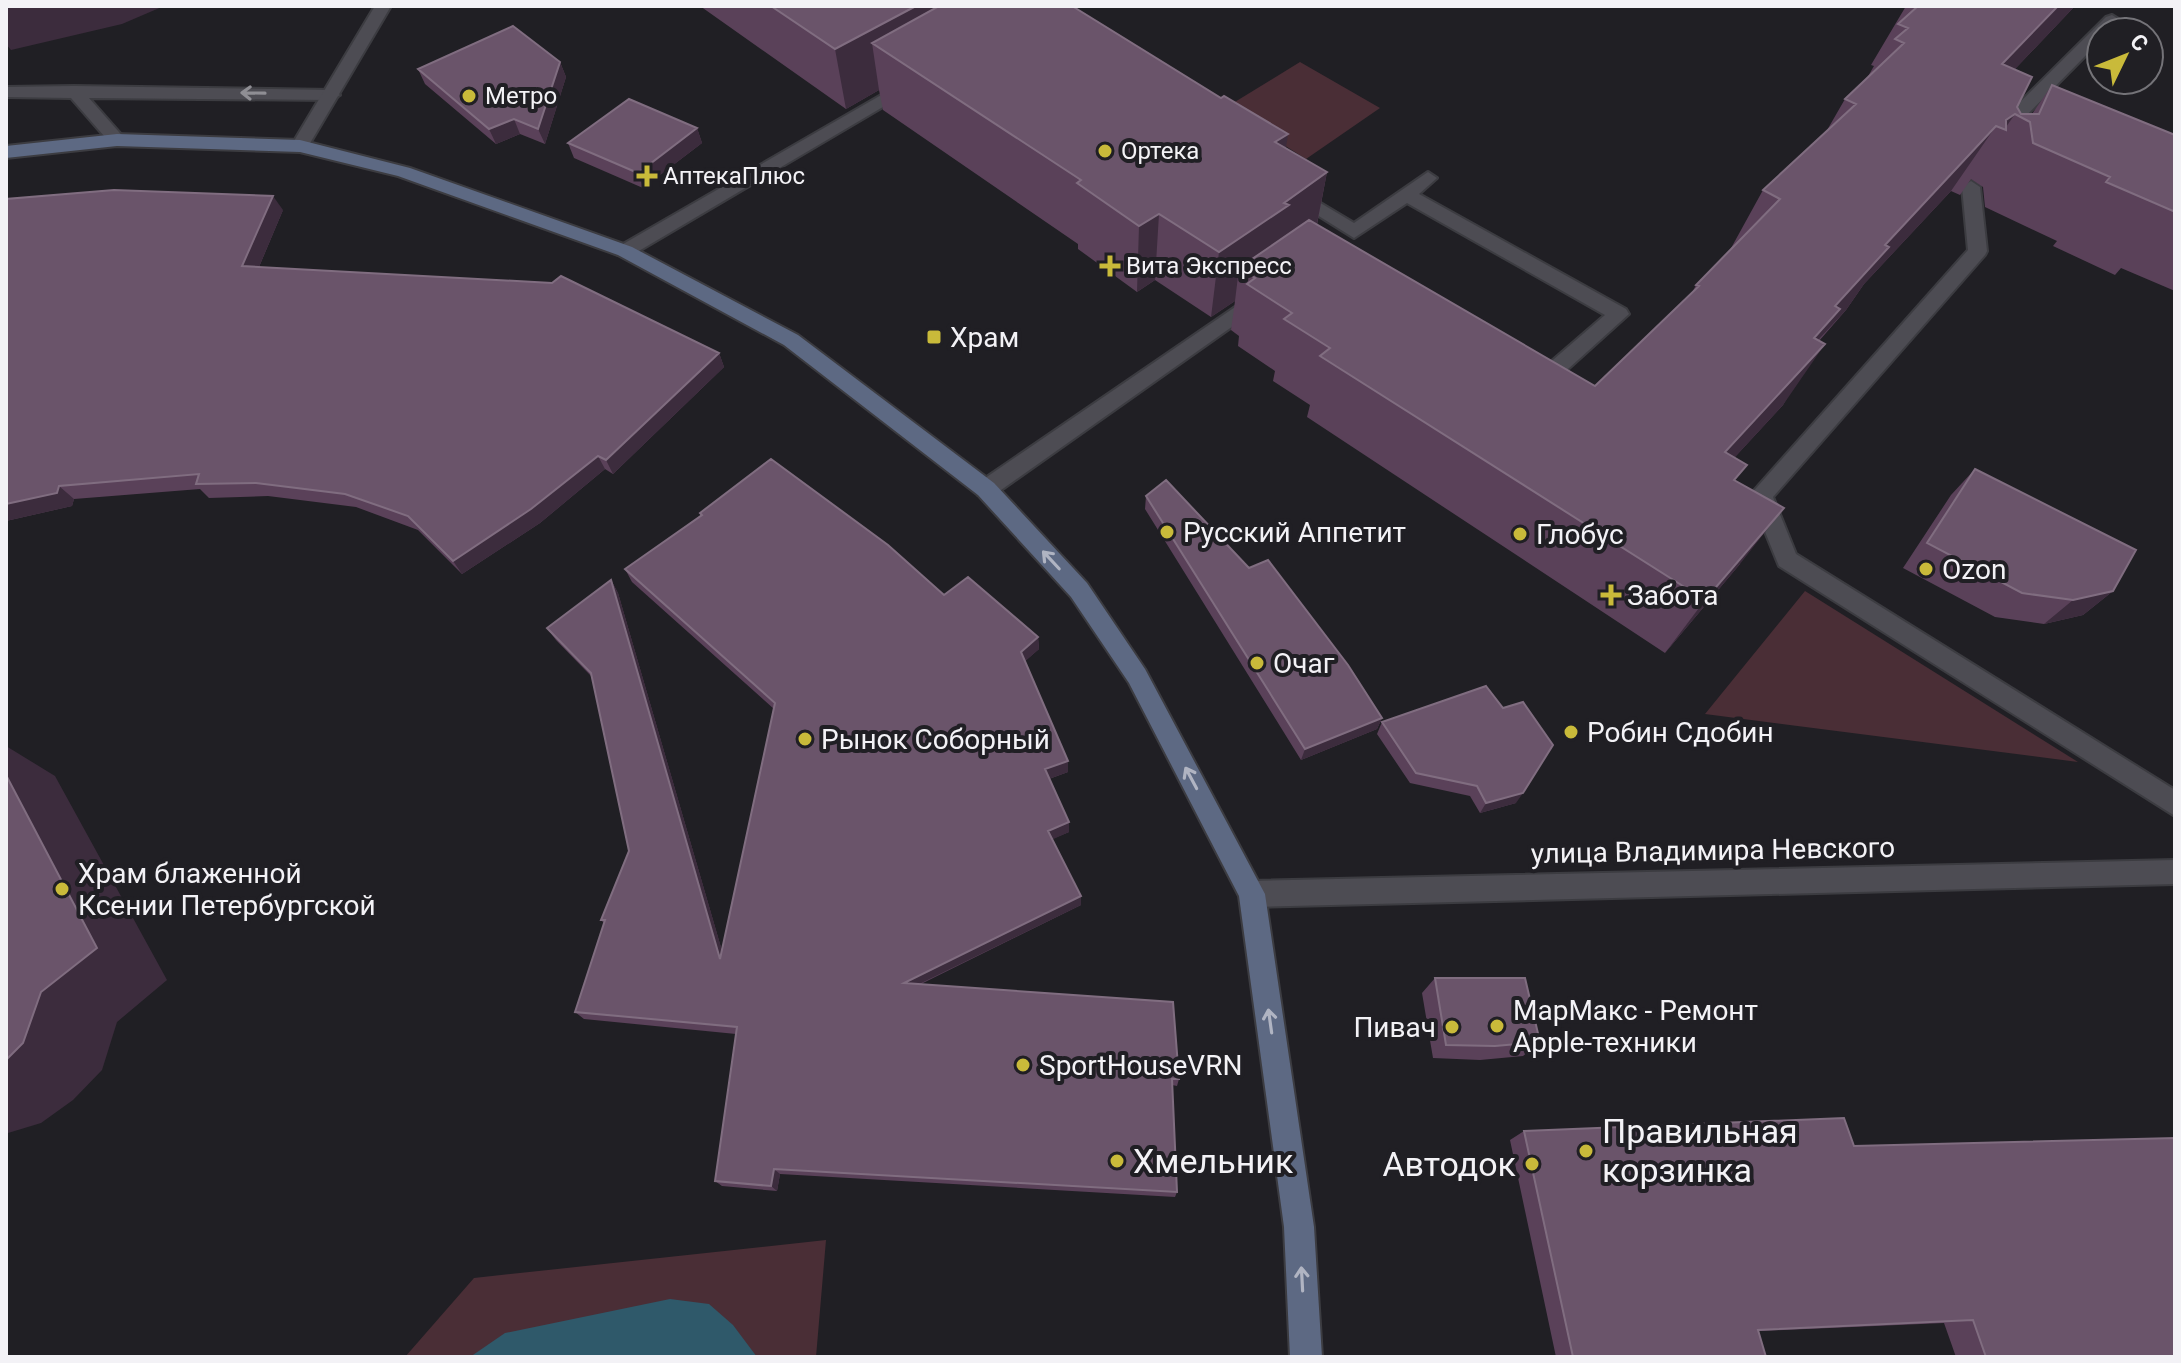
<svg xmlns="http://www.w3.org/2000/svg" width="2181" height="1363" viewBox="0 0 2181 1363" font-family="Roboto,sans-serif">
	<style>
		.green { fill: #4a2e36 }
		.water { fill: #2f596a }
		.lines { fill: none; stroke-linecap: round; stroke-linejoin: round }
		.lane-casing { stroke: #3c3c41; stroke-width: 4 }
		.street-casing { stroke: #3c3c41; stroke-width: 4 }
		.secondary-casing { stroke: #3c3c41; stroke-width: 4 }
		.lane { fill: #4d4c53; fill-rule: evenodd }
		.street { fill: #4d4c53; fill-rule: evenodd }
		.secondary { fill: #5d6983; fill-rule: evenodd }
		.wall { fill: #5a4159 }
		.shaded-wall { fill: #3c2c3d }
		.building { fill: #6a546a; stroke: #806d80; stroke-width: 2 }
		.oneway { stroke: #8f8e94 }
		.oneway2 { stroke: #b0b4c2 }
		.poi-dot { fill: #c9ba3a; stroke: #201f24; stroke-width: 3 }
		.labels { text-anchor: middle; stroke-width: 8; stroke-linejoin: round; paint-order: stroke }
		.far-poi-label { font-size: 24px; fill: #f3f2f6; stroke: #201f24; text-anchor: start }
		.poi-label { font-size: 28px; fill: #f3f2f6; stroke: #201f24; text-anchor: start }
		.street-label { font-size: 28px; fill: #f3f2f6; stroke: #201f24 }
		.near-poi-label { font-size: 34px; fill: #f3f2f6; stroke: #201f24; text-anchor: start }
	</style>
	<rect width="100%" height="100%" fill="#201f24"/>
	<path class="green" d="M1300 62 1380 108 1306 159 1225 108Z
		M1805 591 2078 762 1705 714Z
		M826 1240 816 1357H405L474 1278Z"/>
	<path class="water" d="M670 1299 709 1304 733 1325 757 1357H470L505 1333Z"/>
	<g class="lines">
		<g class="lane-casing">
			<path id="lane" d="M2112 15 2120 20 2109 32H2101V40L2014 128 2021 133 2018 137C2010 139 1999 137 1994 129L1997 125 2106 17Z
				M909 79 915 80 917 84 915 88 632 255H618L616 251 618 247Z
				M74 86 331 90 340 95 331 100 89 98 126 140 117 146 111 144 71 98 6 97V87Z
				M1428 172 1437 178 1419 194 1626 309 1629 314 1548 387H1534L1526 379 1529 374 1539 372 1605 315 1407 203 1354 238 1282 193 1285 189H1297L1354 223Z
				M1971 181 1980 187 1987 251 1985 255 1773 497 1796 554 2175 790V816L1779 566 1750 495 1968 250 1962 187Z
				M1260 290 1270 297 1267 302 994 495 986 497 978 495 975 489 978 483Z"/>
		</g>
		<g class="street-casing">
			<path id="street" d="M375 6H391L306 150H294L291 146Z
				M2175 860V884L1252 907 1243 903 1239 894 1243 885 1252 881Z"/>
		</g>
		<g class="secondary-casing">
			<path id="secondary" d="M117 134 300 140 410 168 632 247 798 335 994 483 1087 583 1145 669 1265 894 1314 1227 1322 1357H1290L1284 1227 1239 896 1129 683 1071 597 978 495 784 345 618 255 398 176 300 152 117 146 6 158V146Z"/>
		</g>
		<use href="#lane" class="lane"/>
		<use href="#street" class="street"/>
		<use href="#secondary" class="secondary"/>
	</g>
	<path class="wall" d="M700 6H1072L1286 149 1327 172 1317 225 1595 386 1692 293 1696 285 1730 250 1763 190 1826 132 1845 99 1867 78 1874 66 1871 65 1906 6H2075L2015 69 2017 107 2021 114H2032L2052 85 2175 135V291L2121 268 2115 275 2053 246 2057 241 1985 207 1983 187 1971 179 1960 195 1951 191 1864 284 1846 310 1819 341 1783 405 1734 458 1740 564 1665 653 1307 417 1310 405 1273 381 1275 371 1238 346 1239 336 1231 330 1235 301 1211 317 1155 280 1137 292 1078 249V244L883 110 879 90 846 109Z
		M560 62 566 77 545 144 520 134 496 144 425 84 418 69Z
		M697 128 702 143 643 188 574 158 568 143Z
		M283 210 259 267 719 353 724 367 613 474 605 469 540 523 462 574 418 530 356 507 268 496 209 498 200 489 74 499 72 506 6 521Z
		M1975 469 2113 591 2083 615 2044 624 1995 617 1903 568 1951 495Z
		M1146 496 1382 718 1377 729 1301 760 1145 509Z
		M700 513 944 595 1038 637 1039 649 1025 661 1068 761V772L1049 779 1069 822V832L1052 839 1081 905 921 984 1179 1079 1177 1086 1172 1085 1177 1192 1175 1197 780 1174 777 1191 722 1186 715 1181 736 1034 584 1019 575 1012 604 923 601 920 629 851 592 677 556 640 547 628 611 580 618 593 722 951 774 709 632 582 625 569 700 516Z
		M1382 722 1516 803 1480 813 1470 796 1410 783 1377 734Z
		M1435 978 1540 1042 1523 1056 1480 1060 1433 1058 1422 993Z
		M1524 1131 1854 1146 2175 1357H1956L1944 1323 1758 1331 1766 1357H1556L1510 1140Z"/>
	<path class="shaded-wall" d="M6 6H164L122 24 11 50 6 44Z
		M916 6H995L872 43 879 90 846 109 835 49Z
		M2058 6H2075L1958 129 2002 64Z
		M560 62 566 77 545 144 538 129Z
		M2015 114 2004 130 2006 120Z
		M514 119 520 134 496 144 489 129Z
		M1996 126 1951 191 1864 284 1846 310 1820 338 1798 371 1773 399 1835 306 1885 245Z
		M697 128 702 143 643 188 638 173Z
		M1288 134 1278 201 1275 142Z
		M1327 172 1314 239 1239 268 1235 301 1211 317 1219 252Z
		M273 196 283 210 253 281 242 266Z
		M1159 214 1155 280 1137 292 1139 226Z
		M1825 344 1783 405 1686 510 1725 452Z
		M719 353 724 367 613 474 606 460Z
		M598 456 605 469 540 523 462 574 453 561Z
		M59 486 74 499 72 506 6 521V504Z
		M1784 508 1740 564 1665 653 1705 600Z
		M611 580 618 593 727 968 720 959Z
		M2113 591 2083 615 2044 624 2073 600Z
		M1038 637 1039 649 1022 664 1021 652Z
		M1382 718 1377 729 1301 760 1305 749Z
		M6 746 55 776 167 980 117 1022 102 1070 73 1100 41 1123 8 1133 6 1132Z
		M1068 761V772L1046 780 1045 769Z
		M1523 793 1516 803 1480 813 1486 803Z
		M1069 822V832L1049 841 1048 831Z
		M1081 896V905L907 990 904 983Z
		M774 1169 780 1174 777 1191 771 1186Z"/>
	<path class="building" d="M771 6H916L835 49Z
		M939 6H1072L1221 98 1224 96 1288 134 1275 142 1327 172 1284 203 1289 205 1219 252 1159 214 1139 226 1077 183 1081 180 872 43Z
		M1918 6H2058L2002 64 2032 77 2017 107 2021 114H2039L2052 85 2175 135V208L2173 211 2106 182 2110 177 2033 143 2030 122 2015 114 2006 120V130L1996 126 1885 245 1889 247 1835 306 1840 309 1814 338 1825 344 1725 452 1747 465 1734 480 1784 508 1705 600 1320 356 1330 348 1284 319 1292 313 1247 284 1255 278 1239 268 1309 220 1595 386 1699 286 1696 285 1780 199 1763 190 1856 104 1845 99 1904 43 1895 39 1908 28 1898 24Z
		M513 26 560 62 538 129 514 119 489 129 418 69Z
		M629 99 697 128 638 173 568 143Z
		M114 190 273 196 242 266 552 283 561 276 719 353 606 460 598 456 531 509 453 561 408 516 345 494 256 483 196 484 199 474 59 486 57 493 6 504V199Z
		M771 459 888 545 944 595 968 577 1038 637 1021 652 1068 761 1045 769 1069 822 1048 831 1081 896 904 983 1173 1002 1179 1079H1172L1177 1192 774 1169 771 1186 715 1181 737 1027 575 1012 605 920H601L629 851 591 673 547 628 611 580 720 959 775 703 625 569 702 515 700 513Z
		M1975 469 2136 550 2113 591 2073 600 2022 593 1927 543Z
		M1166 480 1249 568 1268 560 1348 665 1382 718 1305 749 1146 496Z
		M1486 686 1503 708 1523 702 1553 745 1523 793 1486 803 1477 786 1416 773 1382 722Z
		M6 775 97 948 41 992 23 1043 6 1060Z
		M1435 978H1525L1540 1042 1495 1046 1446 1045Z
		M1844 1118 1854 1146 2175 1138V1357H1986L1973 1320 1758 1330 1766 1357H1573L1524 1131Z"/>
	<defs><path id="oneway-shaft" d="M-6 0H5M1.5-3L5.5 0L1.5 3" fill="none" stroke-width="1.6" stroke-linecap="round" stroke-linejoin="round" transform="scale(2)"/></defs>
	<use class="oneway" href="#oneway-shaft" transform="translate(253 93) rotate(-179)"/>
	<g class="oneway2">
		<use href="#oneway-shaft" transform="translate(1051 560) rotate(-133)"/>
		<use href="#oneway-shaft" transform="translate(1191 778) rotate(-118)"/>
		<use href="#oneway-shaft" transform="translate(1270 1021) rotate(-98)"/>
		<use href="#oneway-shaft" transform="translate(1302 1279) rotate(-93)"/>
	</g>
	<g class="poi-dot">
		<circle cx="469" cy="96" r="8"/>
		<circle cx="1105" cy="151" r="8"/>
		<path d="M643 164h8v8h8v8h-8v8h-8v-8h-8v-8h8z"/>
		<path d="M1106 254h8v8h8v8h-8v8h-8v-8h-8v-8h8z"/>
		<rect x="926" y="329" width="16" height="16" rx="4"/>
		<circle cx="1167" cy="532" r="8"/>
		<circle cx="1520" cy="534" r="8"/>
		<circle cx="1926" cy="569" r="8"/>
		<path d="M1607 583h8v8h8v8h-8v8h-8v-8h-8v-8h8z"/>
		<circle cx="1257" cy="663" r="8"/>
		<circle cx="1571" cy="732" r="8"/>
		<circle cx="805" cy="739" r="8"/>
		<circle cx="62" cy="889" r="8"/>
		<circle cx="1497" cy="1026" r="8"/>
		<circle cx="1452" cy="1027" r="8"/>
		<circle cx="1023" cy="1065" r="8"/>
		<circle cx="1586" cy="1151" r="8"/>
		<circle cx="1117" cy="1161" r="8"/>
		<circle cx="1532" cy="1164" r="8"/>
	</g>
	<g class="labels">
		<g class="far-poi-label">
			<text x="485" y="104">Метро</text>
			<text x="1121" y="159">Ортека</text>
			<text x="663" y="184">АптекаПлюс</text>
			<text x="1126" y="274">Вита Экспресс</text>
		</g>
		<g class="poi-label">
			<text x="950" y="347">Храм</text>
			<text x="1183" y="542">Русский Аппетит</text>
			<text x="1536" y="544">Глобус</text>
			<text x="1942" y="579">Ozon</text>
			<text x="1627" y="605">Забота</text>
			<text x="1273" y="673">Очаг</text>
			<text x="1587" y="742">Робин Сдобин</text>
			<text x="821" y="749">Рынок Соборный</text>
			<text x="78" y="883">Храм блаженной<tspan x="78" dy="32">Ксении Петербургской</tspan></text>
			<text x="1513" y="1020">МарМакс - Ремонт<tspan x="1513" dy="32">Apple-техники</tspan></text>
			<text x="1436" y="1037" text-anchor="end">Пивач</text>
			<text x="1039" y="1075">SportHouseVRN</text>
		</g>
		<g class="street-label">
			<text transform="translate(1713 850) rotate(-1)" y="10">улица Владимира Невского</text>
		</g>
		<g class="near-poi-label">
			<text x="1602" y="1143">Правильная<tspan x="1602" dy="39">корзинка</tspan></text>
			<text x="1133" y="1173">Хмельник</text>
			<text x="1516" y="1176" text-anchor="end">Автодок</text>
		</g>
	</g>
	<rect width="2181" height="1363" fill="none" stroke="#f3f2f6" stroke-width="16"/>
	<g transform="translate(2125 56) rotate(47)"><circle r="38" fill="#201f24" stroke="#747378" stroke-width="2"/>
	<path d="M0-6L14 30L0 20L-14 30Z" fill="#c9ba3a"/>
	<text y="-12" font-size="22" font-weight="bold" text-anchor="middle" fill="#f3f2f6">С</text>
	</g>
</svg>
